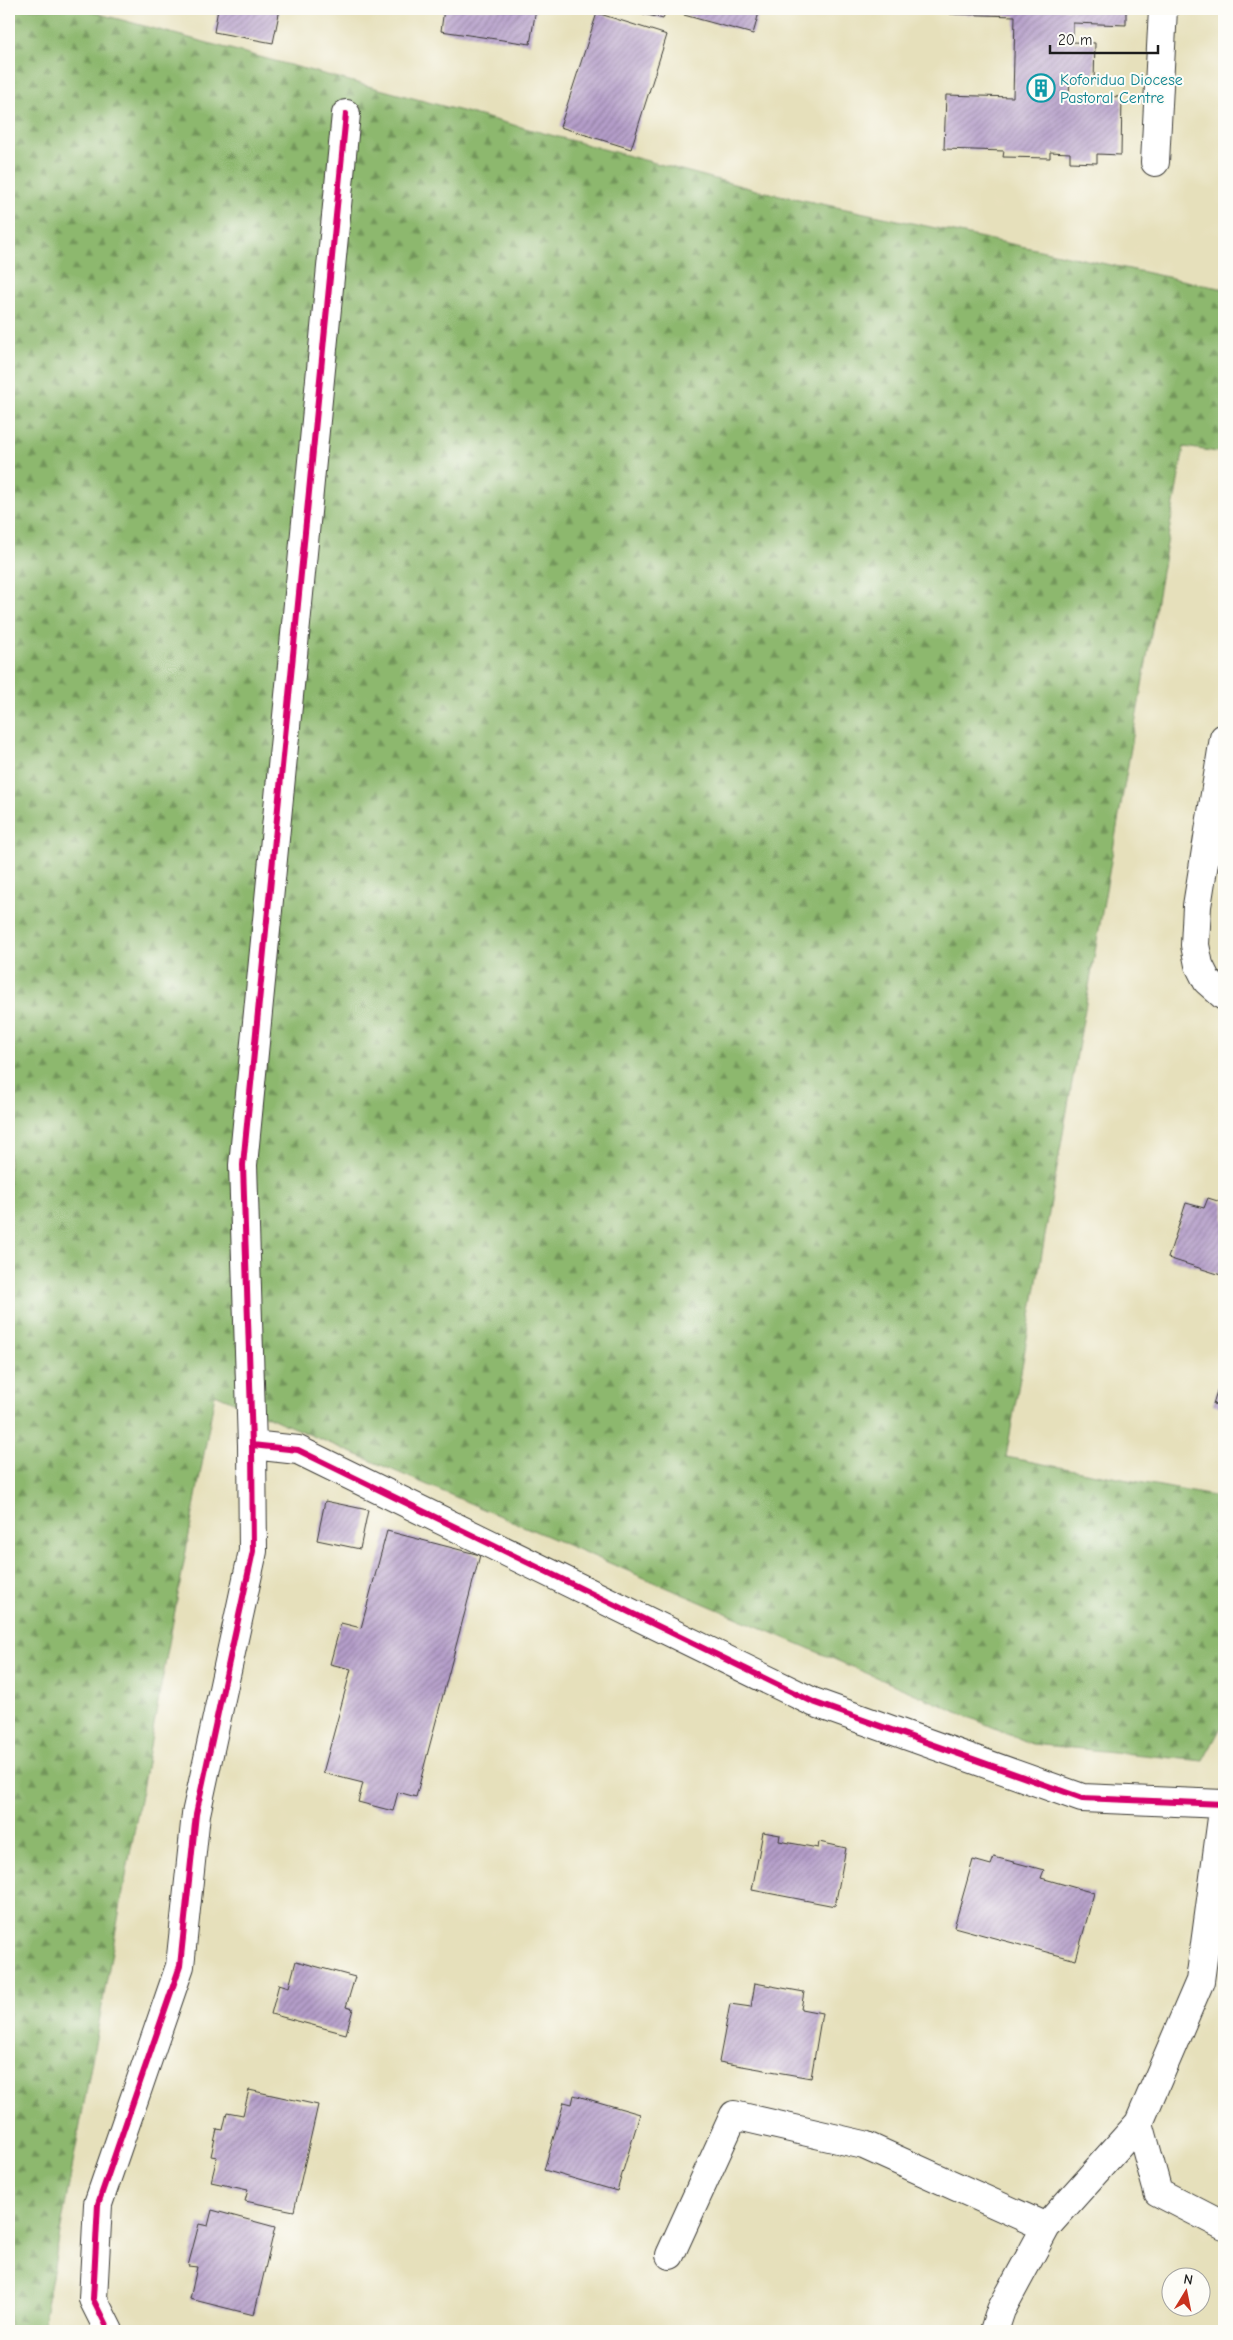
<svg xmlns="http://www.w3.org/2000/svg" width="1233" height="2340" viewBox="0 0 1233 2340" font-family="'Comic Neue',sans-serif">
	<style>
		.forest { fill: url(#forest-firs); stroke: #546a45 }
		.building { fill: url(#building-hatch) }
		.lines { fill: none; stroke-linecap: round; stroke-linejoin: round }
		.street-casing { stroke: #3a3934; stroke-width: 30 }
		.street { stroke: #fff; stroke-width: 28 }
		.cycleway-casing { stroke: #fdfcf7; stroke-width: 9 }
		.cycleway { stroke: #d6006c; stroke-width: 6 }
		.labels { text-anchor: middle; stroke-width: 4; stroke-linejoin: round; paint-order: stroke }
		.culture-label { font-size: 16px; fill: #0d838f; stroke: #fdfcf7; text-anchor: start }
	</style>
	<defs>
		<pattern id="forest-firs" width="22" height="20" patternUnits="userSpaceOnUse" patternTransform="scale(1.25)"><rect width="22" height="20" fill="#8db86e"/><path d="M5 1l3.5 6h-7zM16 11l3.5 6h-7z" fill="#72955a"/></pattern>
		<pattern id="building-hatch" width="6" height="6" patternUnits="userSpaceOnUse" patternTransform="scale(1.25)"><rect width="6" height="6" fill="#b49dc9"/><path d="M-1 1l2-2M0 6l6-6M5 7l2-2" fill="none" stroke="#927fa2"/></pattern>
	</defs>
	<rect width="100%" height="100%" fill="#fdfcf7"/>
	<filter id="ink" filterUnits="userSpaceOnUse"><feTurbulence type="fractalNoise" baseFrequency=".02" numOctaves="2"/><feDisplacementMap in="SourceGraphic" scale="10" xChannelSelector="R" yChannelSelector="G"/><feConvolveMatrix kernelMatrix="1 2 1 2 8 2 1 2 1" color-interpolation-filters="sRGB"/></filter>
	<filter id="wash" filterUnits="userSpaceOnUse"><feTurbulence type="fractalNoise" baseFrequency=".0096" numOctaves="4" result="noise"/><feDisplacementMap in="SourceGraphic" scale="20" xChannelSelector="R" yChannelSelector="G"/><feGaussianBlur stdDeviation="1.12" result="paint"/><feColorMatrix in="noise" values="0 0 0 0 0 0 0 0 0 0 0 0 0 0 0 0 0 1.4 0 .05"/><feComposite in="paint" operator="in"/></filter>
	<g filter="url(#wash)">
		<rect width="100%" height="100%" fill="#e6e0bb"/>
		<path class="forest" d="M9 9H81L756 190 1224 289V453L1184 447 1006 1457 1224 1498V1722L1203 1761 1032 1744 215 1394 42 2331H9Z"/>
		<g id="blocks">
			<path class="building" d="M218 9H280L273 43 214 32Z
				M299 9H320L319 13Z
				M444 9H536L530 44 441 31Z
				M625 9H666L663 19Z
				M685 9H760L753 34 684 15Z
				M950 9H1126V25L1073 23V42L1095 43 1094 81 1070 80 1069 95 1122 97 1121 155 1097 154V163L1070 162V153L1050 152V158L1003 157 1004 151 944 149 946 95 1013 97 1015 16 950 14Z
				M597 13 667 35 631 149 560 127Z
				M1208 1198 1224 1203V1276L1168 1258 1186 1203 1204 1208Z
				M1224 1368V1408L1213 1404Z
				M325 1501 368 1510 360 1549 317 1540Z
				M387 1531 480 1555 416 1797 398 1792 393 1811 358 1802 363 1783 323 1773 351 1669 330 1664 341 1623 361 1628Z
				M763 1832 780 1835 779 1841 818 1848 819 1842 846 1848 835 1906 752 1890Z
				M994 1857 1044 1870 1041 1878 1094 1893 1076 1960 954 1927 973 1860 991 1865Z
				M296 1961 355 1977 346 2007 353 2009 346 2034 271 2014 279 1984 289 1987Z
				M755 1983 804 1992 801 2009 822 2013 811 2078 719 2062 730 2004 751 2007Z
				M249 2090 318 2105 294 2211 245 2201 248 2190 211 2182 217 2157 211 2156 217 2129 223 2130 227 2112 243 2115Z
				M574 2095 640 2114 617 2191 544 2170 564 2102 572 2104Z
				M212 2210 275 2227 254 2315 190 2299 197 2267 188 2266 199 2224 208 2226Z"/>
		</g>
	</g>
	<g filter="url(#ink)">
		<use href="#blocks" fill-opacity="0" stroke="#3a3934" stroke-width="1"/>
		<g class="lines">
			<g class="street-casing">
				<path id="street" d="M1155 162 1163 9
					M1224 738 1197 906 1195 945 1199 965 1207 981 1224 996
					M252 1445 298 1450 813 1702 1082 1798 1223 1804
					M1139 2123 1158 2192 1224 2226
					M670 2255 734 2115 864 2145 1046 2227
					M109 2331 93 2299 98 2204 180 1966 196 1814 253 1551 252 1445 243 1165 346 114
					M994 2331 1001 2310 1046 2227 1139 2123 1200 1981 1224 1803"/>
			</g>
			<use href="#street" class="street"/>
			<g class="cycleway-casing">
				<path id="cycleway" d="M252 1445 298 1450 813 1702 1082 1798 1223 1804
					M109 2331 93 2299 98 2204 180 1966 196 1814 253 1551 252 1445 243 1165 346 114"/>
			</g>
			<use href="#cycleway" class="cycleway"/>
		</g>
	</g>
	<defs>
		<g id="building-ring" transform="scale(1.4375)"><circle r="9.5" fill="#fdfcf7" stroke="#0f9aa8" stroke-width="1.5"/><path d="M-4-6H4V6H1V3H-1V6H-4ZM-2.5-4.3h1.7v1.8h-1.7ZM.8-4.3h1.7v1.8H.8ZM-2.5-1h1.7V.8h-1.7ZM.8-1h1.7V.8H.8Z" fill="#0f9aa8"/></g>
	</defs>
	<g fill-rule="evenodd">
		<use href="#building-ring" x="1041" y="88"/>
	</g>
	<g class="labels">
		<g class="culture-label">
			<text x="1060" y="85">Koforidua Diocese<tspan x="1060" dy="18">Pastoral Centre</tspan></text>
		</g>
	</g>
	<rect width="1233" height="2340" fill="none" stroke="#fdfcf7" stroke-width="30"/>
	<g transform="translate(1186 2292) rotate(10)"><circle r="24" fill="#fdfcf7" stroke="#a3a29f"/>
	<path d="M0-4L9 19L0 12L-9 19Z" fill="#c8321e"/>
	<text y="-8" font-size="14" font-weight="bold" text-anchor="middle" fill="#1c1c1c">N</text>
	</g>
	<path d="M1050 45v8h108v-8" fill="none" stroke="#1c1c1c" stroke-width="2.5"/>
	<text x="1058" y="45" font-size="15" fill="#1c1c1c" stroke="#fdfcf7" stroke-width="4" paint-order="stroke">20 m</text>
</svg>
